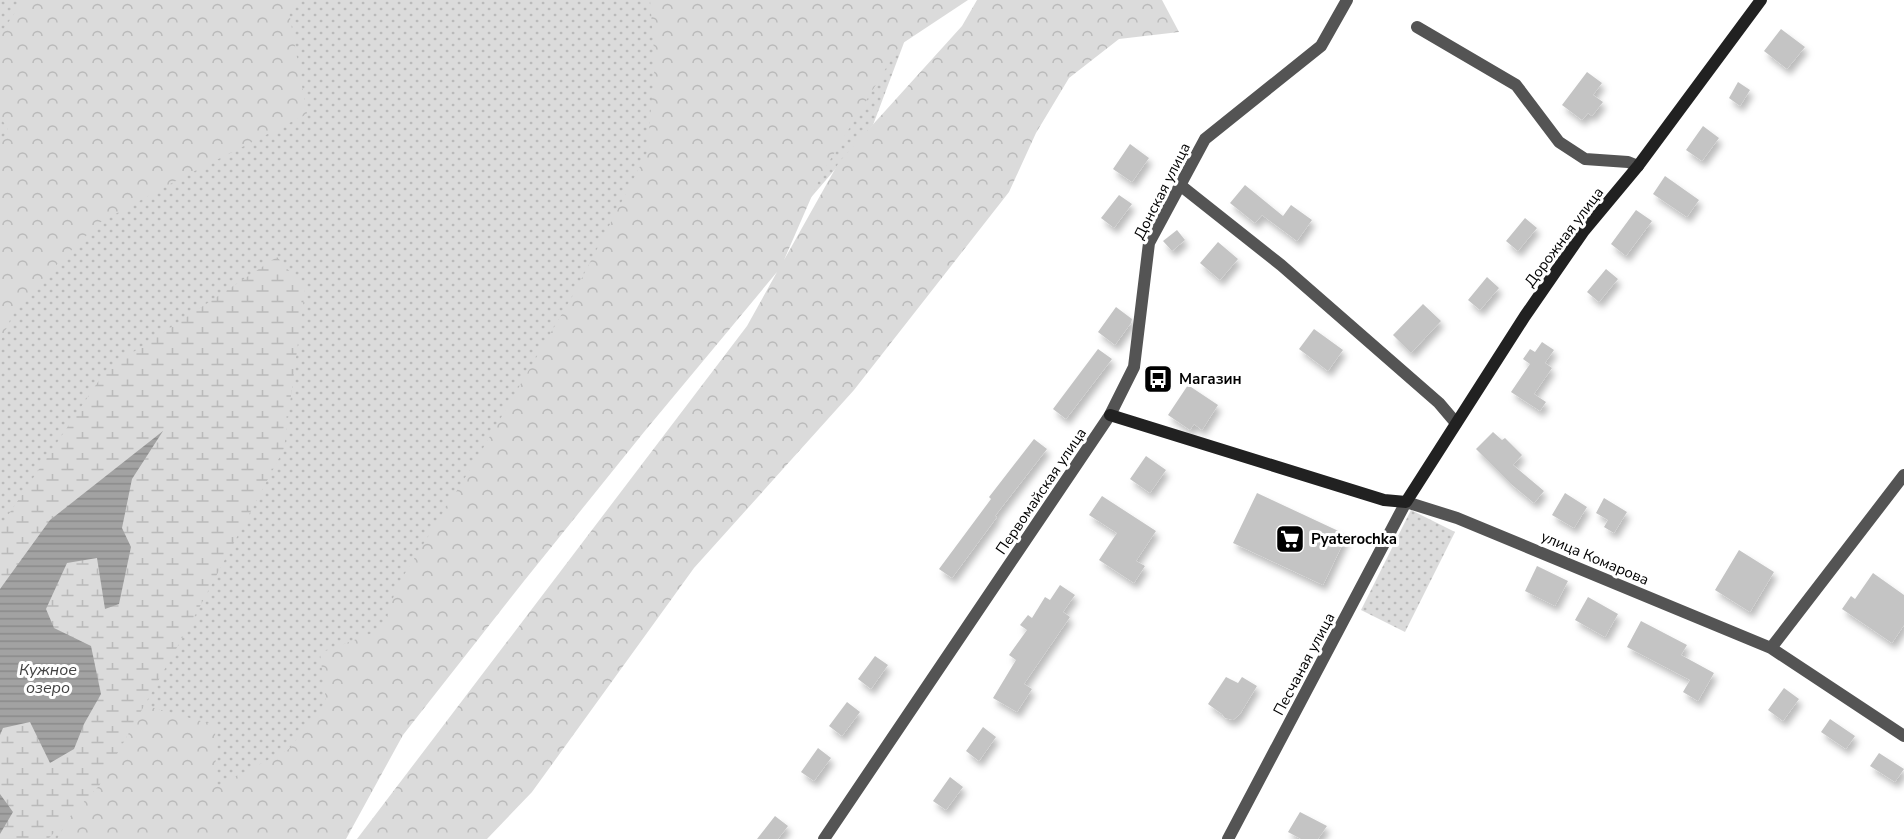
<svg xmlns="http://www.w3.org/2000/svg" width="1904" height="839" viewBox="0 0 1904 839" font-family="'Nunito Sans',sans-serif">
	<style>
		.grass { fill: url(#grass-dots) }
		.forest { fill: url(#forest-crowns) }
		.wetland { fill: url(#wetland-marsh) }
		.water { fill: url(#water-rules) }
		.building { fill: #c4c4c4; filter: url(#shadow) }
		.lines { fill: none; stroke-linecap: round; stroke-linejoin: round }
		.street { stroke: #545454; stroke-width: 12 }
		.secondary { stroke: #212121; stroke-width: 12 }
		.labels { text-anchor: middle; stroke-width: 6; stroke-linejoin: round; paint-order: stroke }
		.street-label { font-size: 15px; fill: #000; stroke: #fff }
		.poi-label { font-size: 15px; font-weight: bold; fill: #000; stroke: #fff; text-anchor: start }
		.water-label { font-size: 16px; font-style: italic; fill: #434343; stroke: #fff }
	</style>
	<defs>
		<pattern id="grass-dots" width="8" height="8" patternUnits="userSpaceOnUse" patternTransform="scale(1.5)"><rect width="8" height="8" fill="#dbdbdb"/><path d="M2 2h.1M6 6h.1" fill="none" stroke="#bababa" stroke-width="1.8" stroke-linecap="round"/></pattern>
		<pattern id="forest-crowns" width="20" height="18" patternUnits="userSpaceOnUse" patternTransform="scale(1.5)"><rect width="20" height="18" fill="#dbdbdb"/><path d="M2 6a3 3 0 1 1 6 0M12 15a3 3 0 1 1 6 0" fill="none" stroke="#bababa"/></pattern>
		<pattern id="wetland-marsh" width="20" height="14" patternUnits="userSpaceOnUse" patternTransform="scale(1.5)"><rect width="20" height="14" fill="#dbdbdb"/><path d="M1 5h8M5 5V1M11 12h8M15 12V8" fill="none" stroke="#bababa"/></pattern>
		<pattern id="water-rules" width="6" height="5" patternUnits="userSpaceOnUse" patternTransform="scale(1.5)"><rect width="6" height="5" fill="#a2a2a2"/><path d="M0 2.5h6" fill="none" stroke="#8a8a8a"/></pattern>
		<filter id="shadow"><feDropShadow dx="3.5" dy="6" stdDeviation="3" flood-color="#0004"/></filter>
	</defs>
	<rect width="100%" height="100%" fill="#fff"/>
	<path class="grass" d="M0 0H920L873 125 262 839H0Z
		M1411 510 1455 532 1405 632 1361 610Z"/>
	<path class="forest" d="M24 0H297L289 12 307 114 183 177 99 223 17 304 0 343V145L8 129 0 117V34Z
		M650 0H968L900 45 821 175 784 260 839 162 962 26 977 0H1162L1179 32 1119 39 1069 78 1036 133 1009 192 854 390 694 568 532 792 487 839H357L747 326 777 272 644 432 524 581 403 735 346 839H57L136 703 215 725 216 787 289 749 326 701 320 653 383 629 397 586 476 460 573 295 647 153 655 63Z"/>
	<path class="wetland" d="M277 257 305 289 284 449 198 610 99 786 48 839H0V527L106 370Z"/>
	<path class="water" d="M163 431 132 479 122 528 131 547 119 604 105 609 97 558 67 563 46 609 54 628 91 646 101 694 84 724 74 749 50 763 30 722 3 728 0 735V589L50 520Z
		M0 794 13 812 0 834Z"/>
	<path class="building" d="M1781 29 1805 47 1787 69 1764 51Z
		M1587 72 1602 83 1593 95 1603 102 1592 116 1588 113 1582 120 1562 105Z
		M1738 82 1750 90 1740 106 1729 98Z
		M1703 126 1719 138 1702 161 1686 150Z
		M1130 144 1149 158 1132 182 1113 169Z
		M1665 176 1699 200 1687 217 1653 194Z
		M1245 185 1283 216 1291 205 1312 220 1297 241 1262 215 1255 223 1230 203Z
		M1119 195 1132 204 1114 228 1101 218Z
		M1636 210 1652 221 1626 256 1611 244Z
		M1525 218 1537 228 1518 251 1506 241Z
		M1177 230 1185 240 1172 251 1163 241Z
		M1218 242 1238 259 1220 280 1200 263Z
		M1606 269 1618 279 1599 302 1587 292Z
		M1487 277 1499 288 1480 310 1468 300Z
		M1423 304 1441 321 1411 353 1393 335Z
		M1116 307 1132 319 1131 323 1115 345 1098 332Z
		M1314 329 1343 350 1328 371 1299 349Z
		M1542 342 1554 350 1545 363 1552 368 1534 394 1546 402 1540 411 1511 392 1530 364 1523 359 1530 349 1535 352Z
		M1098 349 1112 359 1066 419 1053 409Z
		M1188 385 1218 405 1202 430 1194 424 1190 430 1168 415Z
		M1493 432 1502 440 1505 438 1522 455 1513 465 1544 491 1534 503 1511 484 1476 449Z
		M1034 439 1047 449 995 516 997 517 952 578 939 569 991 499 989 497Z
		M1146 456 1166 470 1150 493 1130 479Z
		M1257 493 1347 535 1323 585 1233 543Z
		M1565 493 1587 507 1574 528 1552 515Z
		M1102 496 1156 531 1136 561 1145 566 1134 583 1099 560 1117 533 1089 515Z
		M1604 498 1627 512 1614 533 1604 527 1608 520 1596 513Z
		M1739 550 1774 572 1750 612 1715 590Z
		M1537 566 1568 581 1555 606 1525 591Z
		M1873 573 1904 595V625L1892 643 1842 609 1851 596 1855 599Z
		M1060 585 1075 595 1063 612 1070 617 1024 684 1032 689 1017 712 993 698 1016 660 1009 655 1027 630 1020 625 1028 615 1032 618 1045 597 1050 600Z
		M1588 597 1618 614 1605 637 1575 620Z
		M1641 621 1687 645 1681 655 1714 673 1698 701 1683 692 1690 680 1627 647Z
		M875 656 888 665 871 689 858 679Z
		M1226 677 1238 683 1242 677 1257 686 1240 714 1233 720 1225 718 1222 714 1208 704Z
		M1784 688 1799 699 1783 721 1768 710Z
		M847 702 860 712 842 736 829 726Z
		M1830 719 1855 736 1846 749 1821 732Z
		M983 727 996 737 979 761 966 751Z
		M818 748 831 758 814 781 801 772Z
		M1879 753 1904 769 1895 782 1870 766Z
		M950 777 963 787 946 810 933 801Z
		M1300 812 1327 826 1318 839H1301L1288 832Z
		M775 816 788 826 778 839H757Z"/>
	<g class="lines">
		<path class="street" d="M1417 27 1516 85 1559 142 1585 159 1628 162 1638 166
			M1180 185 1281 265 1439 403 1456 423
			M1771 648 1904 475
			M824 839 1110 415 1134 367 1149 243 1205 139 1321 46 1347 0
			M1228 839 1406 502 1457 518 1771 648 1904 736"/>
		<path class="secondary" d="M1110 415 1384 500 1406 502 1525 316 1583 232 1638 166 1761 0"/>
	</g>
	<defs>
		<g id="bus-square" transform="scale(1.5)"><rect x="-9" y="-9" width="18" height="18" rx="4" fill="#000" stroke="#fff"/><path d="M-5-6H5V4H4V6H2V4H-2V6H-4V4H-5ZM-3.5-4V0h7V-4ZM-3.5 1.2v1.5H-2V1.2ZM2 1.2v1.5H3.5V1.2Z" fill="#fff"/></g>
		<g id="supermarket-square" transform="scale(1.5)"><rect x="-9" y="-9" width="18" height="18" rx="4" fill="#000" stroke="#fff"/><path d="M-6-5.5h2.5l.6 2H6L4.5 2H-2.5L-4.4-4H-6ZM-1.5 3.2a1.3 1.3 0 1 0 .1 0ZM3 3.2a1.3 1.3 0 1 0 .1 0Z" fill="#fff"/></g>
	</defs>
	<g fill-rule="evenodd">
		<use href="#bus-square" x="1158" y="379"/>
		<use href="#supermarket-square" x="1290" y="539"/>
	</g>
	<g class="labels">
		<g class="street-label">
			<text transform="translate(1162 191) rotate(-63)" y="5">Донская улица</text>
			<text transform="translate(1564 237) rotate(-53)" y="5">Дорожная улица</text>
			<text transform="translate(1041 491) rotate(-56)" y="5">Первомайская улица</text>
			<text transform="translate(1595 558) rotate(23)" y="5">улица Комарова</text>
			<text transform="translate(1304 664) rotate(-62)" y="5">Песчаная улица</text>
		</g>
		<g class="poi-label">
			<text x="1179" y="384">Магазин</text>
			<text x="1311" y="544">Pyaterochka</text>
		</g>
		<g class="water-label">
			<text x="48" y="675">Кужное<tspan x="48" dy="18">озеро</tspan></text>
		</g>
	</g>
</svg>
